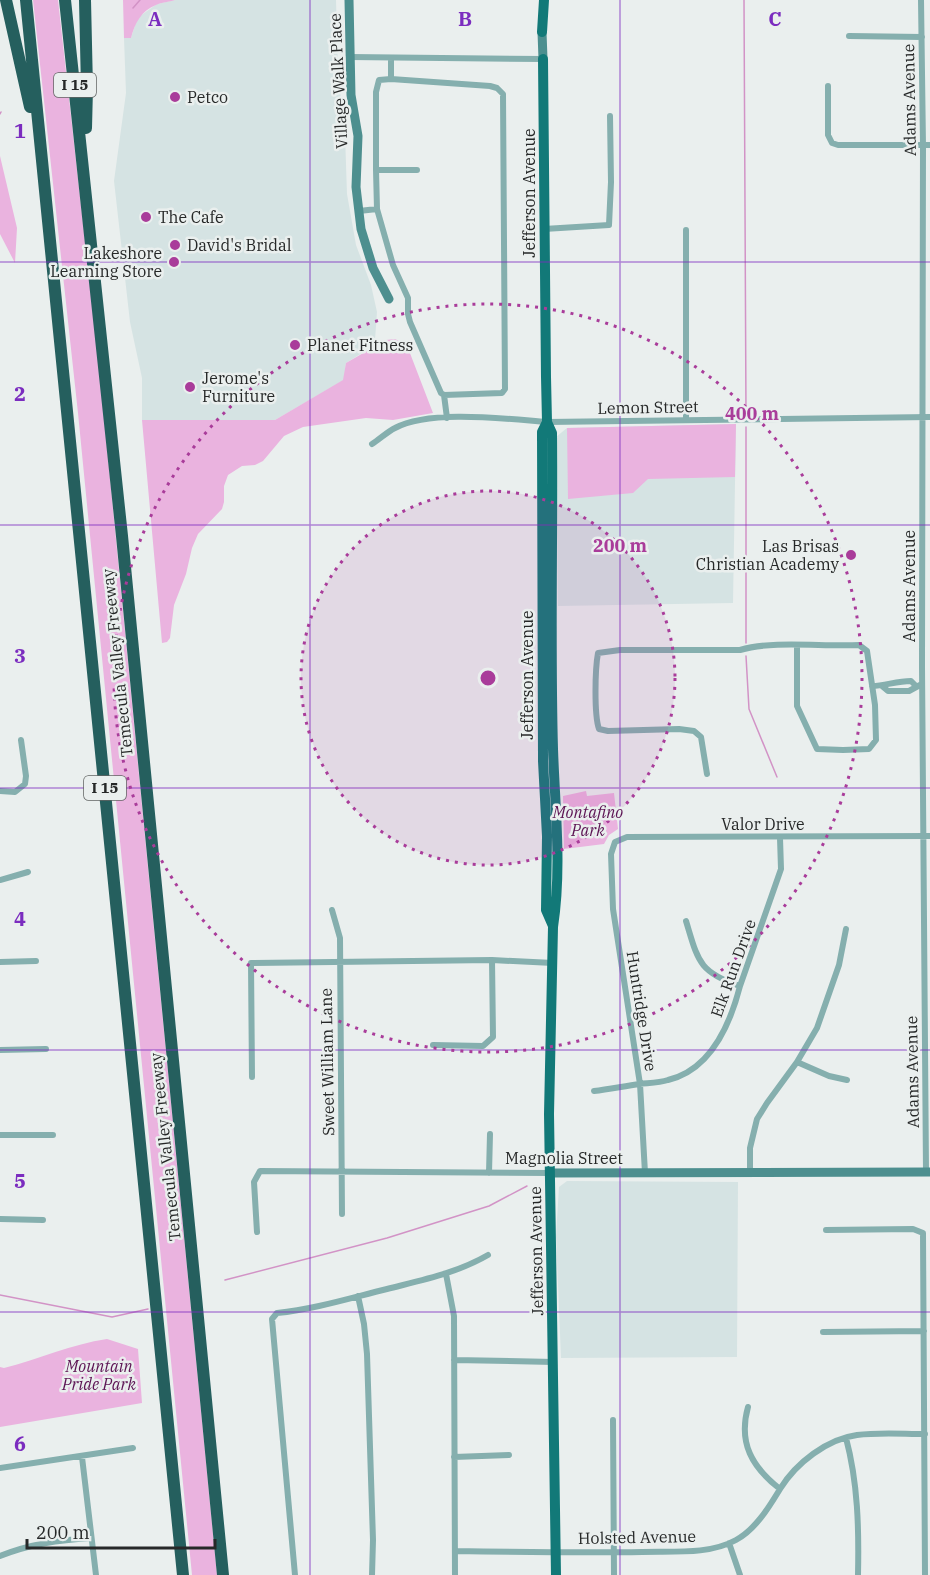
<svg xmlns="http://www.w3.org/2000/svg" width="930" height="1575" viewBox="0 0 930 1575" font-family="'IBM Plex Serif',serif">
	<style>
		.built { fill: #d5e3e3 }
		.green { fill: #eab3df }
		.lines { fill: none; stroke-linecap: round; stroke-linejoin: round }
		.stream { stroke: #d293c6; stroke-width: 1.5 }
		.street { stroke: #85afae; stroke-width: 6 }
		.secondary { stroke: #4d8f8f; stroke-width: 9 }
		.primary { stroke: #127978; stroke-width: 10 }
		.highway { stroke: #255f5e; stroke-width: 12 }
		.grid { fill: none; stroke: #7b2cbf; stroke-width: 1.5; stroke-opacity: 0.55 }
		.ring { fill: none; stroke: #a93c9a; stroke-width: 3; stroke-dasharray: 3 6 }
		.poi-dot { fill: #a93c9a; stroke: #eaefee; stroke-width: 2 }
		.labels { text-anchor: middle; stroke-width: 5; stroke-linejoin: round; paint-order: stroke }
		.shield { fill: #eaefee; stroke: #616463; stroke-width: 1.5 }
		.shield-label { font-size: 15px; font-weight: bold; fill: #262828 }
		.street-label { font-size: 16px; fill: #262828; stroke: #eaefee }
		.poi-label { font-size: 16px; fill: #262828; stroke: #eaefee; text-anchor: start }
		.park-label { font-size: 16px; font-style: italic; fill: #5d1454; stroke: #eaefee }
		.grid-label { font-size: 20px; text-anchor: middle; font-weight: bold; fill: #7b2cbf; stroke: #eaefee; stroke-width: 5; stroke-linejoin: round; paint-order: stroke }
		.centre { fill: #a93c9a; stroke: #eaefee; stroke-width: 3 }
		.ring-label { font-size: 18px; text-anchor: middle; font-weight: bold; fill: #a93c9a; stroke: #eaefee; stroke-width: 5; stroke-linejoin: round; paint-order: stroke }
	</style>
	<rect width="100%" height="100%" fill="#eaefee"/>
	<path class="built" d="M175 0H336L338 73 345 135 347 194 356 245 371 285 377 312 375 340 370 348 346 363 344 380 275 420H142V378L130 322 114 181 126 93 124 38H131L136 22 140 16 157 4Z
		M736 424 733 603 558 606 556 437 567 428Z
		M567 1181 738 1182 737 1357 561 1358 556 1236 559 1187Z"/>
	<path class="green" d="M33 0H58L100 375 217 1575H192L78 413Z
		M123 0H175C169 2 162 2 156 5 141 11 135 23 131 38H124Z
		M0 156 17 228 15 263 0 234Z
		M395 339 401 342 408 348 433 413 393 420 366 418 303 427 284 436 263 461 255 465 242 466 228 475 224 486V502L222 509 198 534 192 548 186 574 174 605 170 638 167 642 162 643 142 420H275L343 380 346 363 386 340Z
		M736 424 735 477 648 479 633 493 568 499 567 428Z
		M586 791 587 796 614 793 618 829 609 835 604 844 564 849 563 796Z
		M107 1339 138 1349 142 1403 0 1427V1367L4 1368C39 1359 72 1344 107 1339Z"/>
	<g class="lines">
		<path class="stream" d="M744 0 746 414
			M133 8 140 0
			M0 114 1 112
			M746 427V643
			M746 656 749 709 777 777
			M225 1280 387 1238 489 1206 527 1186
			M0 1295 112 1317 148 1309"/>
		<path class="street" d="M921 0 923 145 922 667 926 1172
			M849 36 922 37
			M350 57 543 59
			M391 58V79L379 80 376 92V170H417
			M828 86V135L832 143 838 145H930
			M376 170 377 209 393 265 408 298V314L410 322 441 393 444 395 502 393 505 389 503 94 497 88 490 86 391 79
			M359 211 377 209
			M544 229 609 225 611 182 610 116
			M444 395 447 418
			M686 420V230
			M372 444C380 439 387 432 395 428 430 409 507 419 547 422L930 417
			M872 686C885 686 896 681 911 681L916 686
			M882 686 888 691H909L920 685
			M707 774 701 737 694 731 679 729 608 731 599 729C594 715 595 669 598 653L620 650H740C774 640 823 647 859 645L867 651 875 705 876 740 869 749 843 750 817 749 797 706V646
			M0 791 15 792 25 784 26 776 21 740
			M0 880 28 872
			M332 910 340 938 342 1214
			M686 921C698 960 698 972 740 986
			M0 962 36 961
			M433 1045 483 1046 493 1037 492 960
			M0 1050 46 1049
			M797 1062 829 1076 847 1080
			M252 1077 251 963 492 960 553 963
			M594 1091C610 1089 625 1086 640 1084 649 1083 659 1083 668 1080 710 1070 730 1025 740 986L781 869 780 838
			M0 1135H53
			M489 1173 490 1134
			M645 1173 640 1084 613 909 611 854 615 842 627 837 930 836
			M750 1173V1148L757 1119 767 1103 797 1062 817 1028 839 965 846 929
			M0 1219 43 1220
			M826 1230 913 1229 923 1233 925 1575
			M257 1232 254 1182 260 1171 550 1173
			M446 1274 454 1316 455 1575
			M358 1296 364 1324 367 1354 373 1540 372 1575
			M823 1332 924 1331
			M454 1360 554 1362
			M748 1407C738 1443 752 1467 780 1489
			M613 1420 614 1575
			M846 1438C858 1483 859 1529 858 1575
			M82 1457 96 1575
			M454 1457 509 1455
			M0 1468 133 1448
			M729 1543 740 1575
			M455 1551C517 1552 580 1553 642 1552 672 1551 709 1555 736 1540 756 1529 769 1507 780 1489 796 1463 827 1439 857 1435 879 1432 903 1434 925 1434
			M0 1556C30 1544 59 1540 91 1538
			M295 1575 272 1319 277 1313C315 1309 350 1298 387 1289 422 1280 457 1273 488 1255"/>
		<path class="secondary" d="M349 0 351 95 358 136 356 187 361 229 373 268 389 299
			M542 32 543 59
			M550 1173 930 1172"/>
		<path class="primary" d="M542 32 544 0
			M543 59 546 377 547 422 552 433C553 538 550 644 553 749 555 809 562 868 553 927L549 1114 556 1575
			M547 422 542 432 543 761 547 836 546 910 553 926"/>
		<path class="highway" d="M6 0 30 107
			M26 0 183 1575
			M65 0 122 536 223 1575
			M85 0 87 88 86 128"/>
	</g>
	<path class="grid" d="M310 0V1575M620 0V1575M0 262H930M0 525H930M0 788H930M0 1050H930M0 1312H930"/>
	<circle cx="488" cy="678" r="187" fill="#a93c9a" fill-opacity=".12"/>
	<g class="ring">
		<circle cx="488" cy="678" r="187"/>
		<circle cx="488" cy="678" r="374"/>
	</g>
	<g class="poi-dot">
		<circle cx="175" cy="97" r="6"/>
		<circle cx="146" cy="217" r="6"/>
		<circle cx="175" cy="245" r="6"/>
		<circle cx="174" cy="262" r="6"/>
		<circle cx="295" cy="345" r="6"/>
		<circle cx="190" cy="387" r="6"/>
		<circle cx="851" cy="555" r="6"/>
	</g>
	<g class="labels">
		<g class="shield">
			<rect x="54" y="73" width="42" height="24" rx="4.5"/>
			<rect x="84" y="776" width="42" height="24" rx="4.5"/>
		</g>
		<g class="shield-label">
			<text x="75" y="90">I 15</text>
			<text x="105" y="793">I 15</text>
		</g>
		<g class="street-label">
			<text transform="translate(338 81) rotate(-93)" y="6">Village Walk Place</text>
			<text transform="translate(909 100) rotate(-91)" y="6">Adams Avenue</text>
			<text transform="translate(529 193) rotate(-90)" y="6">Jefferson Avenue</text>
			<text transform="translate(648 407) rotate(-1)" y="6">Lemon Street</text>
			<text transform="translate(909 586) rotate(-90)" y="6">Adams Avenue</text>
			<text transform="translate(117 663) rotate(-96)" y="6">Temecula Valley Freeway</text>
			<text transform="translate(527 675) rotate(-90)" y="6">Jefferson Avenue</text>
			<text x="763" y="830">Valor Drive</text>
			<text transform="translate(733 968) rotate(-70)" y="6">Elk Run Drive</text>
			<text transform="translate(642 1011) rotate(81)" y="6">Huntridge Drive</text>
			<text transform="translate(327 1062) rotate(-91)" y="6">Sweet William Lane</text>
			<text transform="translate(912 1072) rotate(-91)" y="6">Adams Avenue</text>
			<text transform="translate(165 1147) rotate(-96)" y="6">Temecula Valley Freeway</text>
			<text x="564" y="1164">Magnolia Street</text>
			<text transform="translate(536 1251) rotate(-91)" y="6">Jefferson Avenue</text>
			<text transform="translate(637 1537) rotate(-1)" y="6">Holsted Avenue</text>
		</g>
		<g class="poi-label">
			<text x="187" y="103">Petco</text>
			<text x="158" y="223">The Cafe</text>
			<text x="187" y="251">David's Bridal</text>
			<text x="162" y="259" text-anchor="end">Lakeshore<tspan x="162" dy="18">Learning Store</tspan></text>
			<text x="307" y="351">Planet Fitness</text>
			<text x="202" y="384">Jerome's<tspan x="202" dy="18">Furniture</tspan></text>
			<text x="839" y="552" text-anchor="end">Las Brisas<tspan x="839" dy="18">Christian Academy</tspan></text>
		</g>
		<g class="park-label">
			<text x="588" y="818">Montafino<tspan x="588" dy="18">Park</tspan></text>
			<text x="99" y="1372">Mountain<tspan x="99" dy="18">Pride Park</tspan></text>
		</g>
	</g>
	<g class="grid-label">
		<text x="155" y="26">A</text>
		<text x="465" y="26">B</text>
		<text x="775" y="26">C</text>
		<text x="20" y="138">1</text>
		<text x="20" y="401">2</text>
		<text x="20" y="663">3</text>
		<text x="20" y="926">4</text>
		<text x="20" y="1188">5</text>
		<text x="20" y="1451">6</text>
	</g>
	<circle cx="488" cy="678" r="9" class="centre"/>
	<g class="ring-label">
		<text x="752" y="420">400 m</text>
		<text x="620" y="552">200 m</text>
	</g>
	<path d="M27 1539v9h188v-9" fill="none" stroke="#262828" stroke-width="3"/>
	<text x="36" y="1539" font-size="18" fill="#262828" stroke="#eaefee" stroke-width="4.5" paint-order="stroke">200 m</text>
</svg>
